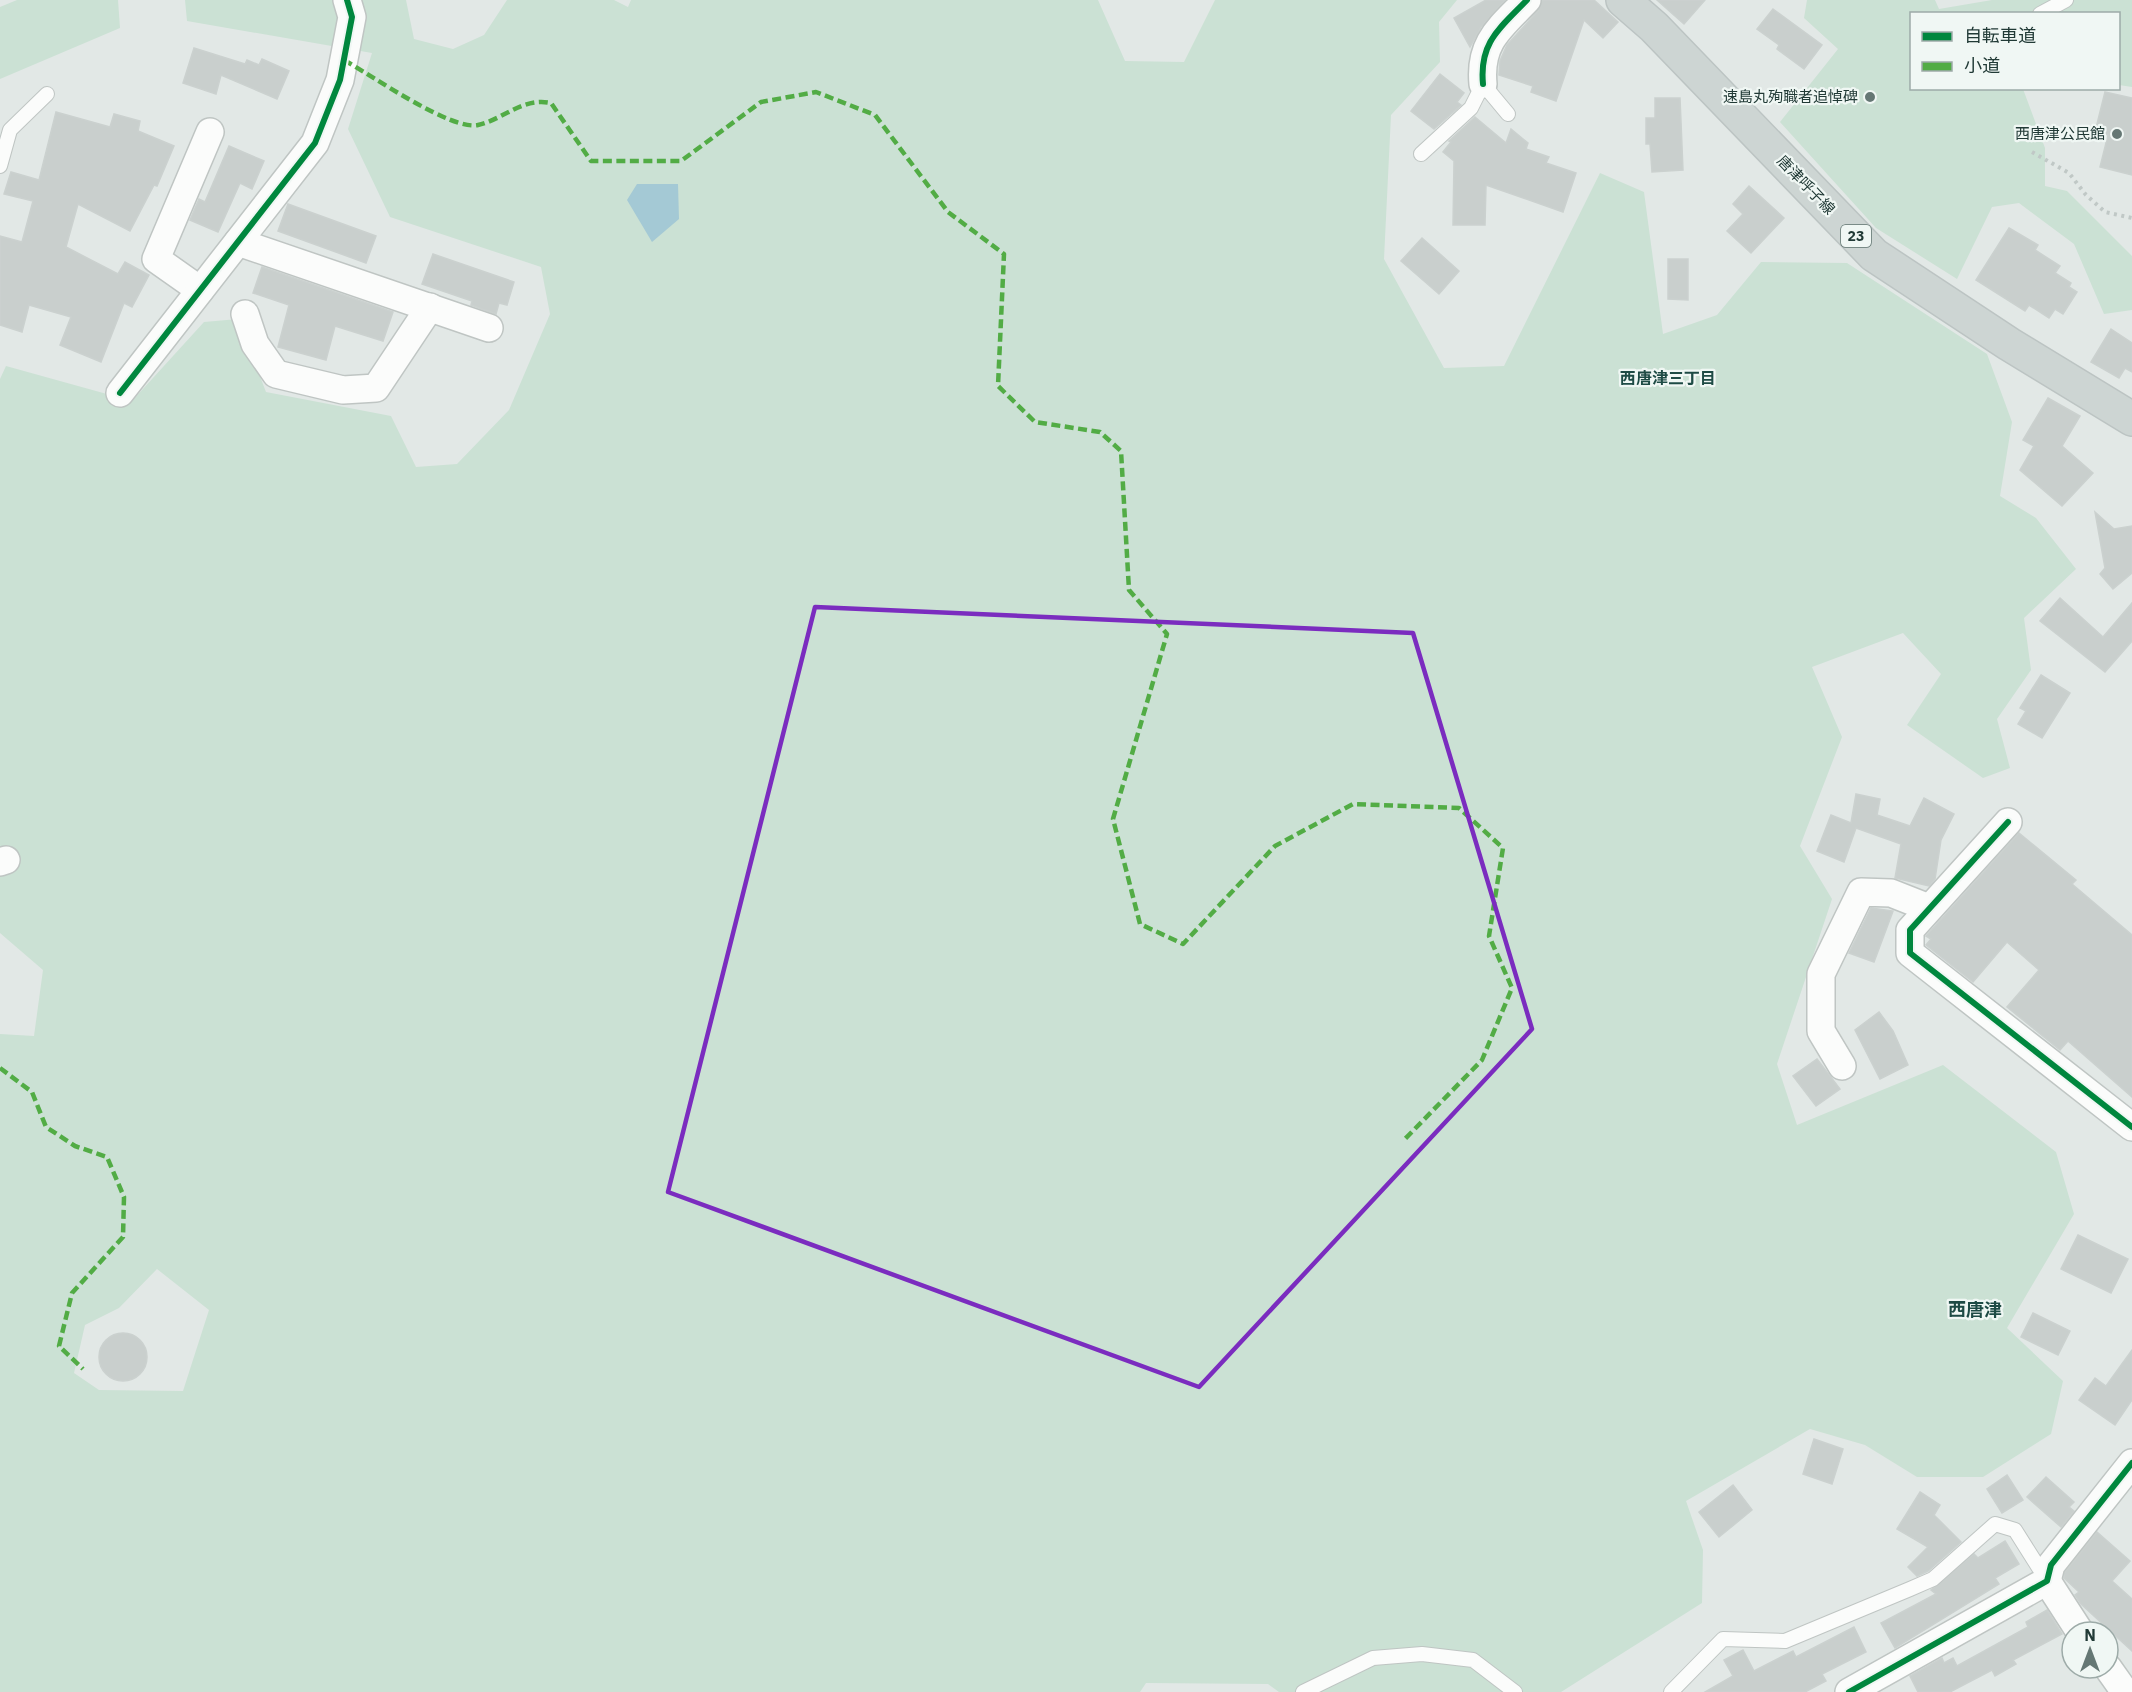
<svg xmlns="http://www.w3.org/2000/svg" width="2132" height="1692" font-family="'IBM Plex Sans','Noto Sans JP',sans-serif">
	<rect width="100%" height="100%" fill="#e2e8e6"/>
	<g fill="#cbe1d4" fill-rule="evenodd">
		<path d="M17,0H118L120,28L0,79V7Z"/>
		<path d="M185,0H406L414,39L453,49L484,35L507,0H614L628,7L631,0H1098L1125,61L1184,62L1215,0H1457L1439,22L1440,62L1391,115L1384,259L1444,368L1504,366L1600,173L1644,192L1663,334L1717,315L1761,262L1847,263L1987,354L2012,422L2000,496L2036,518L2076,569L2024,618L2031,670L1997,719L2010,768L1983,778L1907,725L1941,674L1903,633L1812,667L1842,737L1800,846L1832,899L1777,1064L1797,1125L1943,1065L2056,1152L2074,1214L2007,1328L2063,1381L2051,1434L1983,1477H1917L1865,1445L1810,1429L1686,1501L1703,1550L1702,1603L1561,1692H1279L1268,1684L1146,1683L1140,1692H0V1034L34,1036L43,970L0,933V379L6,366L132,401L204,322L238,319L266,392L391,416L416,467L457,464L509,410L550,314L541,267L390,217L348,129L372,53L187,21ZM157,1269L209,1310L183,1391L99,1390L74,1373L85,1325L119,1308Z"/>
		<path d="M1807,0H1935L1939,9L1992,0H2132V87L2119,85L2118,14H1912V88L2023,89L2045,148V186L2067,191L2132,256V310L2104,314L2074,244L2019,203L1992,207L1957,279L1876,228L1780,122L1838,49L1804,18Z"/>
	</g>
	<path fill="#a4c9d5" d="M637,184H678L679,219L652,242L627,200Z"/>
	<g fill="#c9cfcd" stroke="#cbd1cf" stroke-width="1.5">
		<path d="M1486,0H1505L1481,27L1470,47L1454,18Z"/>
		<path d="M1542,0H1594L1618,22L1603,38L1584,20L1556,101L1531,92L1533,86L1499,75L1500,61L1507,45L1538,11Z"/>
		<path d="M1657,0H1705L1684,24Z"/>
		<path d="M1773,9L1822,45L1804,69L1777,49L1779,45L1757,29Z"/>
		<path d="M194,48L245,64L247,60L259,65L262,59L289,71L277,99L221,75L216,94L183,83Z"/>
		<path d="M1440,74L1464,93L1457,102L1461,105L1434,129L1411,111Z"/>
		<path d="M2105,92L2132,98V175L2100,167L2108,135L2095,132Z"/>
		<path d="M1655,98H1680L1683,170L1652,172L1650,144H1646V118H1655Z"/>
		<path d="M56,112L110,127L114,114L140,121L138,131L174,146L157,186L154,185L130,231L78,204L66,247L118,274L125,262L149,275L132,307L124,303L101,362L60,345L71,317L29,305L22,332L0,325V236L22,242L33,201L4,194L11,172L39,180Z"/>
		<path d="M1475,117L1506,143L1511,129L1528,143L1526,149L1549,157L1546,163L1576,173L1563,212L1486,185L1485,225H1453L1454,161L1443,152L1451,142L1449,141Z"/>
		<path d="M229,146L264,161L252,189L240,183L218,232L190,220L199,199L205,202Z"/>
		<path d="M1749,186L1784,218L1751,253L1727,231L1743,214L1733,204Z"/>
		<path d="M288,204L376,236L366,263L278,231Z"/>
		<path d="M2009,228L2038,245L2035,250L2060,266L2055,273L2071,283L2069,287L2077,292L2063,314L2055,309L2049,318L2029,305L2025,311L1976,280Z"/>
		<path d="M1422,238L1459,271L1439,294L1401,261Z"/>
		<path d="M433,254L514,282L507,305L499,303L496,314L471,305L472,301L422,284Z"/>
		<path d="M1668,259H1688V300L1668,299Z"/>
		<path d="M262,267L393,312L383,341L335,326L326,360L278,347L289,305L253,293Z"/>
		<path d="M2111,329L2132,343V372L2125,368L2119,378L2091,362Z"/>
		<path d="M2048,398L2080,416L2062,446L2093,473L2062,506L2020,470L2034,446L2023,440Z"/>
		<path d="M2095,512L2114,529L2132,526V573L2113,589L2100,574L2105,568Z"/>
		<path d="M2060,598L2103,637L2132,603V641L2105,672L2040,621Z"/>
		<path d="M2041,675L2070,693L2042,738L2018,724L2026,711L2020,708Z"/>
		<path d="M1856,794L1880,799L1877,815L1910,826L1924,798L1954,814L1941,840L1935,879L1929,886L1895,878L1901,844L1856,828L1844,862L1817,851L1831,815L1851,823Z"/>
		<path d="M2019,833L2076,880L2072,884L2132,935V1097L2068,1041L2060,1050L2007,1007L2039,970L2007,942L1973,982L1926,945L1931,939L1926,936Z"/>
		<path d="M1871,908L1893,911L1874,962L1849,953Z"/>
		<path d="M1879,1012L1893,1031L1908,1065L1880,1079L1855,1030Z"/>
		<path d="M1817,1059L1840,1089L1816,1106L1793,1076Z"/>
		<path d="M2078,1235L2128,1259L2111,1293L2061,1269Z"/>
		<path d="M2033,1313L2070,1331L2058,1355L2021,1337Z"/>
		<circle cx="123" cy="1357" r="24"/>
		<path d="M2132,1350V1400L2115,1425L2079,1400L2095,1378L2106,1386Z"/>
		<path d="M1814,1439L1843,1449L1832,1484L1803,1474Z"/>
		<path d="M2007,1475L2023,1500L2002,1513L1987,1489Z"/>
		<path d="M2046,1477L2074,1502L2069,1507L2074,1511L2061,1527L2027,1497Z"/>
		<path d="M1733,1485L1752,1510L1719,1537L1699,1512Z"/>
		<path d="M1920,1492L1940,1505L1934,1515L1961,1542L1928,1571L1917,1576L1908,1567L1928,1547L1897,1529Z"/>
		<path d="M2097,1532L2130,1561L2112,1581L2132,1599V1651L2081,1604L2075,1595L2079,1592L2064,1578L2065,1572Z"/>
		<path d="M2005,1541L2019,1564L1995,1578L1999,1584L1895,1648L1881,1623L1936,1594L1931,1590L1974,1554L1978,1558Z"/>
		<path d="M2047,1610L2062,1634L2013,1660L2016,1664L1995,1676L1992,1670L1950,1692H1918L1910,1676L1942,1658L1944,1663L1953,1658L1957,1666L2028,1627L2026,1622Z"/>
		<path d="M1854,1627L1866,1652L1822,1674L1826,1681L1805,1692H1705L1733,1676L1724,1660L1743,1650L1754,1671L1793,1651L1796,1657Z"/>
	</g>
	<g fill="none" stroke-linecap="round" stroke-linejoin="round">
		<defs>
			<g id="lane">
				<path d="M2040,14L2066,0"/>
				<path d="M1421,154L1471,108L1483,84L1508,114"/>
				<path d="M0,166L10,130L47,94"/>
				<path d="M1303,1692L1373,1658L1422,1654L1473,1660L1515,1692"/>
				<path d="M1671,1692L1723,1639L1785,1641L1910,1589L1933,1579L1995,1524L2015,1530L2046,1579"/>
			</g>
			<g id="street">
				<path d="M1483,84C1479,42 1500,28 1527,0"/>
				<path d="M238,242L489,328"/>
				<path d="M200,290L156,259L210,132"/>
				<path d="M245,314L255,344L276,374L343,390L376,388L430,307"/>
				<path d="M120,393L315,143L340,80L352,17L347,0"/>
				<path d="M2008,822L1910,930V953L2132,1127"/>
				<path d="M0,862L6,860"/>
				<path d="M1842,1066L1821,1031V974L1861,892L1891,893L1929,908"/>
				<path d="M2047,1581L2080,1632"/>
				<path d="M2108,1668L2125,1692"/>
				<path d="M1849,1692L2047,1581L2051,1565L2132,1463"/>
			</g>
			<path id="primary" d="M1623,0L1654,27L1874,255L2009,344L2132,419"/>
		</defs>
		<use href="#lane" stroke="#bfc5c3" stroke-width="16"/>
		<use href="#street" stroke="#bfc5c3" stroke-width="30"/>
		<use href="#primary" stroke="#bcc4c3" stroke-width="36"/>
		<path stroke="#c0c8c6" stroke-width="4" stroke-dasharray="3 4.5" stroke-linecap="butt" d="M2032,152L2069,173L2086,195L2105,212L2132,218"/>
		<use href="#lane" stroke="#fbfcfb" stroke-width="14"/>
		<use href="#street" stroke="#fbfcfb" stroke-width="27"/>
		<use href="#primary" stroke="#cdd5d3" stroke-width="33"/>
		<g stroke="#52ac45" stroke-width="4.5" stroke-dasharray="9 4.5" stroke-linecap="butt">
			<path d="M344,60C371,75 451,131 478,125C504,119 523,97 551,103L591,161H681L761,102L816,92L875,115L948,212L1004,254L998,386L1035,422L1100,432L1121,451L1129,590L1167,634L1113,819L1140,924L1183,944L1275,846L1353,804L1459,808L1503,848L1489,936L1512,988L1482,1060L1405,1139"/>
			<path d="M0,1068L32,1092L46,1127L75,1146L107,1157L124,1197L123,1237L72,1293L59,1346L83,1369"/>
		</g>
		<defs>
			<g id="cycleway">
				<path d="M1483,84C1479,42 1500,28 1527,0"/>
				<path d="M120,393L315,143L340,80L352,17L347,0"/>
				<path d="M2008,822L1910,930V953L2132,1127"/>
				<path d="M1849,1692L2047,1581L2051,1565L2132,1463"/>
			</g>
		</defs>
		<use href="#cycleway" stroke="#f0f7f4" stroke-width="10"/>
		<use href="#cycleway" stroke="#00873e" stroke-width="6"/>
	</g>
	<path fill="none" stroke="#7b2cbf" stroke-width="4.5" stroke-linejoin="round" d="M815,607L1413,633L1532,1029L1199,1387L668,1192Z"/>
	<g fill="#657774" stroke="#f0f7f4" stroke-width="2">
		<circle cx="1870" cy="97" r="6"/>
		<circle cx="2117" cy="134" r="6"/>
	</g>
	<g text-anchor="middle" stroke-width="4.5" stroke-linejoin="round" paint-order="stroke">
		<rect fill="#f0f7f4" stroke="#5f736f" stroke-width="1.5" x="1841" y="225" width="30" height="22" rx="4.5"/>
		<g font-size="14" font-weight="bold" fill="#213a36">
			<text x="1856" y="241">23</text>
		</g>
		<g font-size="15" fill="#213a36" stroke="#f0f7f4" text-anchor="end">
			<text x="1858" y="102">速島丸殉職者追悼碑</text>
			<text x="2105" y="139">西唐津公民館</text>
		</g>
		<g font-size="15" fill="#213a36" stroke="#f0f7f4">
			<text transform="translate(1806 185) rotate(46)" y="5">唐津呼子線</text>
		</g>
		<g font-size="16" font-weight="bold" fill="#1e4b45" stroke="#f0f7f4">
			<text x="1668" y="384">西唐津三丁目</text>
		</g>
		<g font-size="18" font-weight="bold" fill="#1e4b45" stroke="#f0f7f4">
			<text x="1975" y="1316">西唐津</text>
		</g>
	</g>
	<rect x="1910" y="12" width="210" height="78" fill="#f0f7f4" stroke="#9daba8" stroke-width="1.5"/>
	<rect x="1922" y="32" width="30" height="9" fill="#00873e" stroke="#9daba8" stroke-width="1.5"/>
	<text x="1964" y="42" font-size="18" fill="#213a36">自転車道</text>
	<rect x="1922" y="62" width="30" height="9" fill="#52ac45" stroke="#9daba8" stroke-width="1.5"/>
	<text x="1964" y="72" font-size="18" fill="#213a36">小道</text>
	<g transform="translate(2090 1650)"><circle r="28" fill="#f0f7f4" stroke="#9daba8" stroke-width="1.5"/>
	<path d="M0-4.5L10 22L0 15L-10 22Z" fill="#657774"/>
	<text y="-9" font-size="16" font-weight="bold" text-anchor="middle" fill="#213a36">N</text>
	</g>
</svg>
